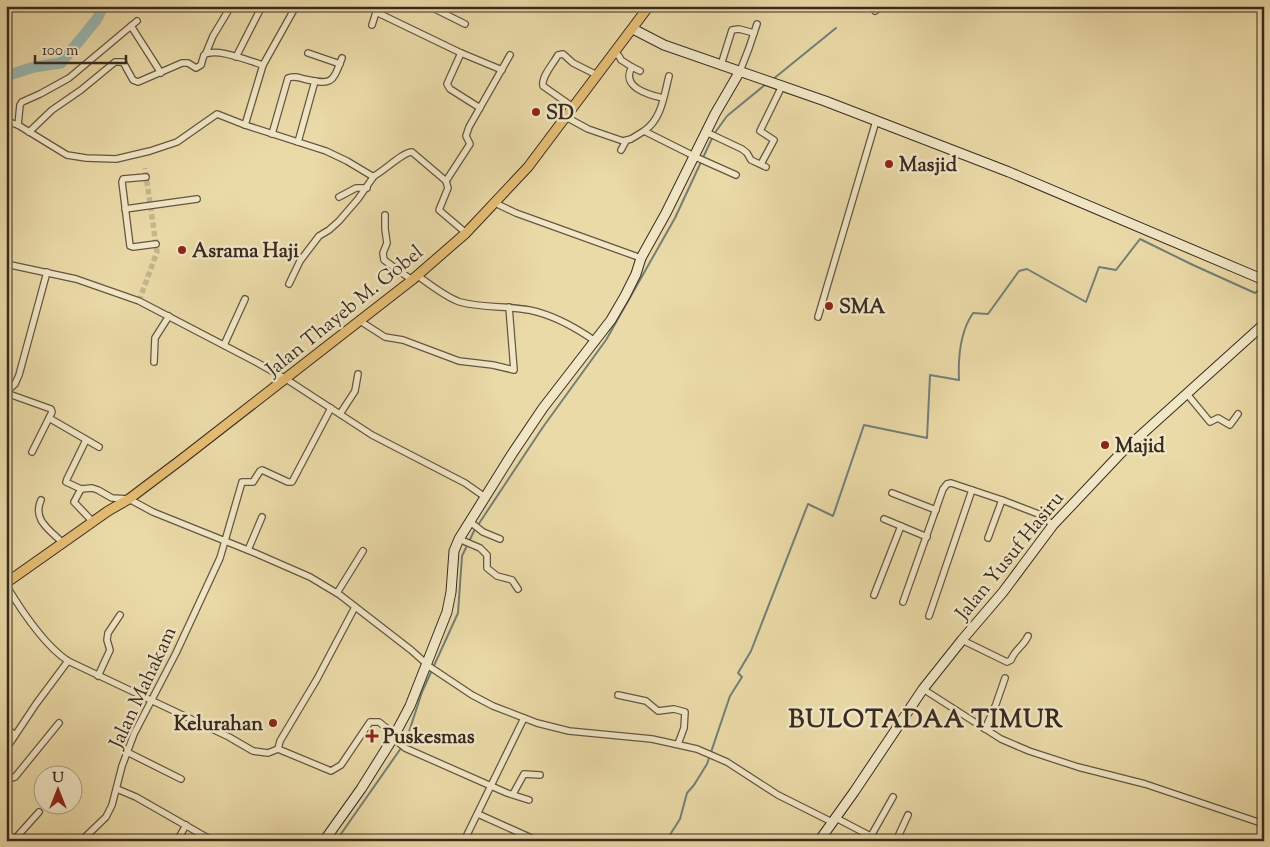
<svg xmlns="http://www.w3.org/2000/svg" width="1270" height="847" font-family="'Sorts Mill Goudy',serif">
	<rect width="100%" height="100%" fill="#eadaa7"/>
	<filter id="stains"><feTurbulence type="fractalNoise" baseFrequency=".004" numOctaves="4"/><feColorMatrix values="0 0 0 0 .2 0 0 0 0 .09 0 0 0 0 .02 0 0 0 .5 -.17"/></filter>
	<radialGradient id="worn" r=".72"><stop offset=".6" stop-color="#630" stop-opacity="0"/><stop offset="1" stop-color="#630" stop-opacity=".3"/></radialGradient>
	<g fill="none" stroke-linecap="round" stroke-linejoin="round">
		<g stroke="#737f78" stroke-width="2">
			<path d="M871,9L874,6"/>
			<path d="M772,80L836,28"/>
			<path d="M478,525L543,427L606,340L675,218L714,134L727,116L766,84"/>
			<path d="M336,841L406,741L422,692L458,613L462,556L475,529"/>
			<path d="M666,841L680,819L687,793L694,785L707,764L730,696L742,677L738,673L751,651L808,504L833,516L864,425L927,438L930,375L959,380C958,358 960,332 973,313L988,314L1019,271L1027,269L1086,302L1099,267L1116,270L1140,239L1193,265L1255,293L1264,286"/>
		</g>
		<path stroke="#9bb8b2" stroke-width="11" d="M6,76L34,67L61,63L97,19L103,6"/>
		<path stroke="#c6b78c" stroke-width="5.5" stroke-dasharray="5.5 3" stroke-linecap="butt" d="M139,301L157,252L145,168"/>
		<defs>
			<g id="street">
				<path d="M429,6L465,24"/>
				<path d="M875,11L882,6"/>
				<path d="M376,12L461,53L502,70"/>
				<path d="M372,25L378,6"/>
				<path d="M131,26L137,21"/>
				<path d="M206,53L213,36L231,6"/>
				<path d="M308,53L340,64"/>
				<path d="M461,53L447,84L450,89L480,108"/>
				<path d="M615,53L619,56L621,60L632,67C620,87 649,95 663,98"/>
				<path d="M236,57L262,6"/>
				<path d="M721,65L732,30L739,29L754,33"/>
				<path d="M632,67L640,71"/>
				<path d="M740,71L749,48L757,24"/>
				<path d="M573,107L543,86C541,77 553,64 558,55L563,54L573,63L597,75"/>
				<path d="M566,117L588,129L623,141L631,139L644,131L700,159L736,175"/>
				<path d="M6,121L18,125L67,155L86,158L116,159L150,151L177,142L217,114L245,125L326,151L347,161L372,176H374C384,171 403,152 412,152L446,181L470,144L466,136L469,127L510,55"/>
				<path d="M18,125L20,105L22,102L40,94L69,78L131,26L161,73"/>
				<path d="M245,125L263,65"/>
				<path d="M644,131C662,119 664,95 669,76"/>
				<path d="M29,132L52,110L81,90L115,62H123L133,80L138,82L182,63H188L196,68L201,65L204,55C216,47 249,61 263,65L296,6"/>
				<path d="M706,132L742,149L747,153L751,160L766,167"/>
				<path d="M272,134L288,78C294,76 298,77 304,79C332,85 332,84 342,58"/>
				<path d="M298,142L315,81"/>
				<path d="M621,150L626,141"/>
				<path d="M761,164L774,140L760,131L782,86"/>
				<path d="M146,177L123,179L122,182L130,246L133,247L156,244"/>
				<path d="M446,181L448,188L439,210L466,233"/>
				<path d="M339,197L356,188H367"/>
				<path d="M495,203L516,213L641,258"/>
				<path d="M125,209L197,199"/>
				<path d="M385,215V229L387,243L383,253L384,260L412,280"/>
				<path d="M6,264L76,279L139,301L256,362L286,379L372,435L465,483L485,497"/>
				<path d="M418,276C429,284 447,298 460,302C482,308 507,306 529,310C554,315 575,327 595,341"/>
				<path d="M289,284L300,261L319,236L329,230L339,221L358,199L374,176"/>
				<path d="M818,317L876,121"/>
				<path d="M360,321L385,337L403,340L459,361L493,365L514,370L509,307"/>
				<path d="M224,345L245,299"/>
				<path d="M154,362L155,338L169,316"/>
				<path d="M6,392L15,384L19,375L47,272"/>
				<path d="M6,393L51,409L52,412L49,418L99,447"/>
				<path d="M1187,394L1210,422L1218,418L1230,425L1238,414"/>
				<path d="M340,414L355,391L358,374"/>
				<path d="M86,440L67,479L66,482L81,489L92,488L98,490L112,498L129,499L153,512L255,553L310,577L340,595L411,650L430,667L472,695L493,706L537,723L569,731L652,739L697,749L727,762L778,795L832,822"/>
				<path d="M32,452L49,418"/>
				<path d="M81,489L74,502L93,522"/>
				<path d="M892,493L936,510"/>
				<path d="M41,500C32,520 50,530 63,543"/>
				<path d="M1002,500L1041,515L1053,525"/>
				<path d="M884,519L927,537"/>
				<path d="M469,521L483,532L500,539"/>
				<path d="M459,539L480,548L487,555V568L497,576L512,580L518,589"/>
				<path d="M248,550L262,517"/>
				<path d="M6,585C21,610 44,645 68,661L229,737L253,751L268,753L278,749L331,771L341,765L370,722H379L395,735"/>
				<path d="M337,593L363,551"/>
				<path d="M874,595L901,526"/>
				<path d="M903,602L943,489L947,484L951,483L1002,500L988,538"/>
				<path d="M929,616L972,490"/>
				<path d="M962,640L1007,662L1011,660C1015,649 1023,647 1028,636"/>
				<path d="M98,676L110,650L107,640L108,633L120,615"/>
				<path d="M923,689L1001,739L1029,751L1078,767L1145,784L1264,824"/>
				<path d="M618,695L646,701L658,711L674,709L685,712L684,728L678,744"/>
				<path d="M6,728L15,735"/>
				<path d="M985,729L996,704L1005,678"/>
				<path d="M393,738L405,748L507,793L529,800"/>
				<path d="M6,749L36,704L68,661"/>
				<path d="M278,749L280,741L317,679L355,607"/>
				<path d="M127,752L181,779"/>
				<path d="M6,775L11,778L15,777L59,723"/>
				<path d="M117,789L136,797L213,841"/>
				<path d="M513,794L524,774L540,775"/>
				<path d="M478,814L538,841"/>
				<path d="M836,818L880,841"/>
				<path d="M871,836L893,797"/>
				<path d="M13,841L39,812"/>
				<path d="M81,841L106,817L112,805L122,766L134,734L176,653L220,558L242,482H253L260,471L262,470L288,482H292L331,408"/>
				<path d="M177,841L186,825"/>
				<path d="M260,841H263"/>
				<path d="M464,841L524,718"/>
				<path d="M896,841L908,815"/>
			</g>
			<g id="secondary">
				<path d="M633,29L664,45L825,101L1009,172L1264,280"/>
				<path d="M324,841L361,789L393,738L410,706L447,612L451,592L454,551L459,539L512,454L543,408L611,320L625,296L636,274L641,258L666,213L715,114L740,71"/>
				<path d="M819,841L854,792L923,689L962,640L1003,592L1053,525L1121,453L1264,324"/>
			</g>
			<path id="primary" d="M6,583L108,511L129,499L182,459L412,280L466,233L528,167L649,6"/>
		</defs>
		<use href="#street" stroke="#645642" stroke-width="8"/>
		<use href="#secondary" stroke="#382a21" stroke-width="11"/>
		<use href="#primary" stroke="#382a21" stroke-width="11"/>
		<use href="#street" stroke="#f1e7c6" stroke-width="5.5"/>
		<use href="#secondary" stroke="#f1e7c6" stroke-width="9"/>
		<use href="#primary" stroke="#e5bd74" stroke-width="9"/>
	</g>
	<g fill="#8f2418" stroke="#f1e7c6" stroke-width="2">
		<circle cx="536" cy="112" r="5"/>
		<circle cx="889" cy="164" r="5"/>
		<circle cx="182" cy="250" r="5"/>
		<circle cx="829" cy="306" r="5"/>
		<circle cx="1105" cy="445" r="5"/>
		<circle cx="273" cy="723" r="5"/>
		<path d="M369.5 728.5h5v5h5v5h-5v5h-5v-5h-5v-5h5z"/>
	</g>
	<g text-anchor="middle" stroke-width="5" stroke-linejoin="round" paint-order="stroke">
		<g font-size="20" font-weight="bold" fill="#382a21" stroke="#f1e7c6" text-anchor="start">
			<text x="546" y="119">SD</text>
			<text x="899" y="171">Masjid</text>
			<text x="192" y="257">Asrama Haji</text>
			<text x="839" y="313">SMA</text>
			<text x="1115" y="452">Majid</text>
			<text x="263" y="730" text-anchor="end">Kelurahan</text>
			<text x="383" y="743">Puskesmas</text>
		</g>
		<g font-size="20" fill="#382a21" stroke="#f1e7c6">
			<text transform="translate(344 310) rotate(-39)" y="7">Jalan Thayeb M. Gobel</text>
			<text transform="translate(1009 555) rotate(-51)" y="7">Jalan Yusuf Hasiru</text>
			<text transform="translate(142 687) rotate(-65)" y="7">Jalan Mahakam</text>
		</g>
		<g font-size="25" font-weight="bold" letter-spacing="1" fill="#382a21" stroke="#f1e7c6">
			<text x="926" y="727">BULOTADAA TIMUR</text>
		</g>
	</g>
	<rect width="1270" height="847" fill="none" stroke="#eadaa7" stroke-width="25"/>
	<rect x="8" y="8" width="1255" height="832" fill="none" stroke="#382a21" stroke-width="2.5"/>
	<rect x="12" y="12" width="1245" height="822" fill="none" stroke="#382a21"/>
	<g transform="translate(58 790)"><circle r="24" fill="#f1e7c6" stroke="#a79b84"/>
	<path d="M0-4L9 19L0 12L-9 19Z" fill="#8f2418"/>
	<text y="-8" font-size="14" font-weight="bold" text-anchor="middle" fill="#382a21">U</text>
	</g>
	<path d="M35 55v8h91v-8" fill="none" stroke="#382a21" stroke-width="2.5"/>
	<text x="42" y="55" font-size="15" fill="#382a21" stroke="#f1e7c6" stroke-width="4" paint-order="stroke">100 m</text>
	<rect width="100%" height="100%" filter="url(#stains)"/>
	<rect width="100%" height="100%" fill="url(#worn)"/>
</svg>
